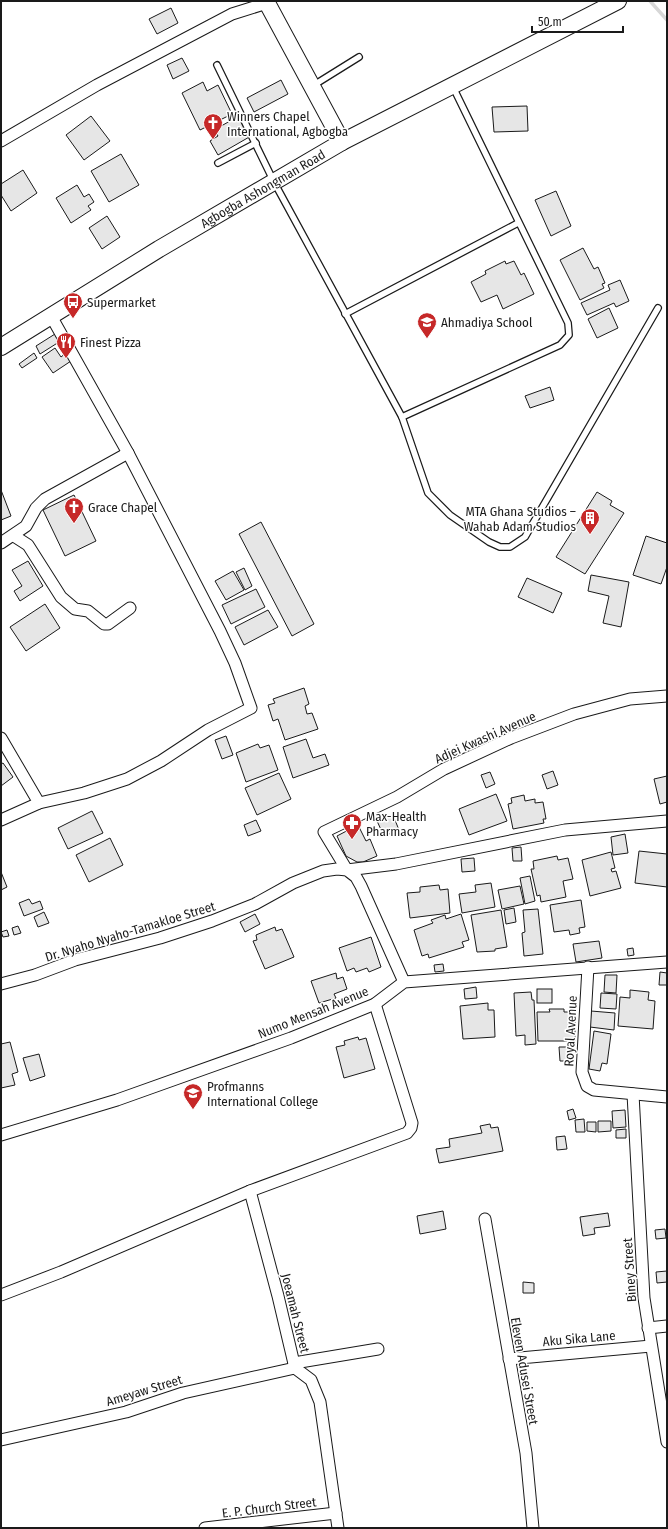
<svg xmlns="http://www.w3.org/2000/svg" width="668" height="1529" font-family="'Fira Sans Condensed',sans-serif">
	<rect width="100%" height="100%" fill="#fff"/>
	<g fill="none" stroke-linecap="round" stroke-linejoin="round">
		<path stroke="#d7d7d7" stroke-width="3.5" d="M650,1L667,20"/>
	</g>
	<g fill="#e6e6e6" stroke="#1a1a1a">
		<path d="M171,8L178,23L157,34L149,19Z"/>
		<path d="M182,58L189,71L173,79L167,65Z"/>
		<path d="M281,80L288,94L254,112L247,98Z"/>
		<path d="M203,82L207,91L218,85L232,114L200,130L182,93Z"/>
		<path d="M527,106L528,131L494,132L492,107Z"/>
		<path d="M91,116L110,141L84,160L66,135Z"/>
		<path d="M239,116L251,136L218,155L210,141L218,136L214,130Z"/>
		<path d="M121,154L139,185L109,202L91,171Z"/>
		<path d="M23,170L37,193L11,211L1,195V184Z"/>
		<path d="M77,185L84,197L89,194L94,202L88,206L91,210L71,223L56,198Z"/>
		<path d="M556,191L571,226L551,236L535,200Z"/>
		<path d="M107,216L120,237L102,249L89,228Z"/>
		<path d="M583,248L594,269L598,267L605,283L602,284L604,288L580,300L560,260Z"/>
		<path d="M505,261L506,264L514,261L521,275L524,273L534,294L503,309L497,295L481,302L471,282L486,274L485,271Z"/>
		<path d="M620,280L629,301L616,307L614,303L587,315L581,303L610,290L608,285Z"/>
		<path d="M609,308L618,328L597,338L588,319Z"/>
		<path d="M55,334L59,342L40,354L36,346Z"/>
		<path d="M55,348L61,357L66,353L71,361L53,373L42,357Z"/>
		<path d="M34,353L37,358L22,368L19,364Z"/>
		<path d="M550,387L554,400L530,408L525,396Z"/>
		<path d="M1,490L11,516L1,520Z"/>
		<path d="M597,492L612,501L610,505L624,513L585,574L556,557Z"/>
		<path d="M74,495L96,541L65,556L43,510Z"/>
		<path d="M261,522L314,624L292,636L239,534Z"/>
		<path d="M646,536L667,543V567L661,584L633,575Z"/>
		<path d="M28,561L43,586L20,601L14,591L22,586L12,570Z"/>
		<path d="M244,568L252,586L245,590L236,572Z"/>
		<path d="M233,571L244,590L226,600L215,581Z"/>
		<path d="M591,575L629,582L621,627L603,623L609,596L588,591Z"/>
		<path d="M527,578L562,593L553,613L518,597Z"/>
		<path d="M256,589L265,607L231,624L222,605Z"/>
		<path d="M45,604L60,628L26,651L10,627Z"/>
		<path d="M268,610L278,627L244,645L235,627Z"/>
		<path d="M304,688L309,704L305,706L307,714L312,713L318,729L285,740L278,719L273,721L268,705L275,703L273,699Z"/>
		<path d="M226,736L233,755L222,759L215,740Z"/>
		<path d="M306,739L313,758L325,754L329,765L293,778L283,747Z"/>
		<path d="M258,744L260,748L269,745L278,770L246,782L236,753Z"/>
		<path d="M3,763L13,777L1,786V764Z"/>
		<path d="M553,771L558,785L547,789L542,775Z"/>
		<path d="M490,772L495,784L486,788L481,775Z"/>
		<path d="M279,773L291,799L257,815L245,788Z"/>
		<path d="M667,776V802L660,804L654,779Z"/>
		<path d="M496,794L507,821L469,835L459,809Z"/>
		<path d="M524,795L525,801L535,799V803L543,802L546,819H543L544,823L513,829L508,804L512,803L511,798Z"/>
		<path d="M92,811L103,833L68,849L58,828Z"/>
		<path d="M393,815L399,830L384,836L377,821Z"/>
		<path d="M256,820L261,831L248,836L244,825Z"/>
		<path d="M358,825L366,841L370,839L377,856L363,862H357L346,856L337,836Z"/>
		<path d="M625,834L628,853L613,855L611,837Z"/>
		<path d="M110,838L123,865L89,882L76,855Z"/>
		<path d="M521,847L522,861H513L512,848Z"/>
		<path d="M639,851L667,854V887L635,883Z"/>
		<path d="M611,852L615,868L611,869L612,872L616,871L621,888L590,896L582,860Z"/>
		<path d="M557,856L558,860L568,858L573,879L563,881L566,897L541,902L540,895L537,896L531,869H534L533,861Z"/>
		<path d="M474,858L475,871L462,872L461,859Z"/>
		<path d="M1,872L7,887L1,890Z"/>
		<path d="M530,876L535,901L525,904L520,878Z"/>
		<path d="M491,883L495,907L462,913L459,894L476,892L475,885Z"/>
		<path d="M439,885L440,890L448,889L450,913L410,918L407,893L420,892V887Z"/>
		<path d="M520,886L524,904L502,909L498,890Z"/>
		<path d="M29,899L32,904L40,901L43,909L24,916L19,903Z"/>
		<path d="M581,900L585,927L579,928L580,933L570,935L569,930L554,932L550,905Z"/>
		<path d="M514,908L516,922L506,924L504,910Z"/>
		<path d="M538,909L543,954L524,956L522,933L525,932L523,910Z"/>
		<path d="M501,910L507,947L495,949V951L477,952L471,915Z"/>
		<path d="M44,912L49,923L38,927L34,917Z"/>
		<path d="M255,914L260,924L245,932L240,922Z"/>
		<path d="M461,914L469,940L462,942L464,947L429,958L428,954L422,956L414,930L433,923L431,920L445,915L446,919Z"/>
		<path d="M18,926L21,933L14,935L12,928Z"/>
		<path d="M275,927L276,931L282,929L294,957L265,969L253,941L257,940L256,935Z"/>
		<path d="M7,930L9,936L3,937L1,932Z"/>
		<path d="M371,937L381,967L369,972L367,968L356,972L354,968L347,971L339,948Z"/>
		<path d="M599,941L602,958L576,962L573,944Z"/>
		<path d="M633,948L634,955L628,956L627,949Z"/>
		<path d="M443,964L444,971L435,972L434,965Z"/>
		<path d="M660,972L667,973V985H659Z"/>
		<path d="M336,973L337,979L343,977L347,989L334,994L336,998L319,1003L311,981Z"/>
		<path d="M605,975H617L616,993L604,992Z"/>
		<path d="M476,987L477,998L465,999L464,989Z"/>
		<rect x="537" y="989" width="15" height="14"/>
		<path d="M630,990L649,992L648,1000L655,1001L653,1029L618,1026L620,997L630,998Z"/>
		<path d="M531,992L532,1000H534L536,1044L525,1045V1035L516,1036L514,993Z"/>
		<path d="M601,993L617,994L616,1009L600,1008Z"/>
		<path d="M488,1003V1010H494L495,1037L463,1039L460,1006Z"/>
		<path d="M549,1009H564V1012H575V1041H538L537,1012H550Z"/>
		<path d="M591,1011L615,1013L614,1030L590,1027Z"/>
		<path d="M594,1031L611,1034L607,1064L602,1063L600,1071L589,1069Z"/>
		<path d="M358,1037L359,1040L366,1038L375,1069L344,1078L336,1047L345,1045L344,1041Z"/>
		<path d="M10,1042L18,1072L12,1074L15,1085L1,1088V1044Z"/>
		<path d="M559,1047H571V1061H560Z"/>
		<path d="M39,1054L45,1076L30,1081L23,1058Z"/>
		<path d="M573,1109L576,1118L569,1120L567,1111Z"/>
		<path d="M625,1110L626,1127L613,1128L612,1111Z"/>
		<path d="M584,1119L585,1132H576L575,1120Z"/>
		<path d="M598,1121H611V1131L598,1132Z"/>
		<path d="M587,1122H596V1132L587,1131Z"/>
		<path d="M490,1124L491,1128L498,1127L503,1151L439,1163L436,1149L450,1147L449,1139L482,1133L480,1126Z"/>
		<path d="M626,1129V1138H616V1130Z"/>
		<path d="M565,1136L567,1149L557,1150L556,1137Z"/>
		<path d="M443,1211L446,1229L420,1234L417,1216Z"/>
		<path d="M608,1213L610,1226L594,1228L595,1234L583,1236L580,1217Z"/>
		<path d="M665,1229L666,1238L656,1239L655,1230Z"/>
		<path d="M667,1271V1282L657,1283L656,1272Z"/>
		<path d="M523,1282L534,1283V1293H523Z"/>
	</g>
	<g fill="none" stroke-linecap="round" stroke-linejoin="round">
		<defs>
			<g id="lane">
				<path d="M217,65L274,182L402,417L428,493L450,515L489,542L500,547H510L525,537L658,308"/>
				<path d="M314,85L359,57"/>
				<path d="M218,163L256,143"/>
				<path d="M345,314L518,223"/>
				<path d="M402,417L560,345L569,335L568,323L453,87"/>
			</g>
			<g id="street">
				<path d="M1,141L97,85L232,14L267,3"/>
				<path d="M14,536L28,545L61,597L75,609L88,611L104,624H108L130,608"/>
				<path d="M1,543L26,526L36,508L45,499L128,453"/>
				<path d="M1,738L39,803"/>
				<path d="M1,820L39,803L84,793L127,779L161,761L208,730L251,708L235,663L220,631L128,453L51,316"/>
				<path d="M347,870L324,832L397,797L444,769L511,738L574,714L630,699L667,696"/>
				<path d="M347,870L396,864L565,830L667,821"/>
				<path d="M588,967L582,1072L587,1086L594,1090L667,1097"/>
				<path d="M1,984L35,975L75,960L160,938L212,921L255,904L293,883L323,871L337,869L347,870L356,877L361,886L404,982"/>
				<path d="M633,1094L644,1298L667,1442"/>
				<path d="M1,1135L117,1100L291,1038L375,1004L404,982L667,962"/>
				<path d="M250,1191L278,1296L295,1368L311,1380L320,1402L338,1528"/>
				<path d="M485,1219L526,1453L533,1528"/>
				<path d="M1,1295L61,1272L250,1191L407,1133L411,1128L412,1123L375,1004"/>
				<path d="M648,1328L667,1326"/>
				<path d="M509,1359L651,1346"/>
				<path d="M294,1363L378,1349"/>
				<path d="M1,1440L126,1412L183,1393L295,1368"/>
				<path d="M205,1528L336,1513"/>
			</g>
			<g id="secondary">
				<path d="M266,1L342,142"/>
				<path id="s1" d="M1,347L159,249L342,142L618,1"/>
			</g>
		</defs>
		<use href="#lane" stroke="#1a1a1a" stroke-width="8"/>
		<use href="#street" stroke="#1a1a1a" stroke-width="13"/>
		<use href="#secondary" stroke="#1a1a1a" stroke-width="18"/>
		<use href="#lane" stroke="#fff" stroke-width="5.5"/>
		<use href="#street" stroke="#fff" stroke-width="11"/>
		<use href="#secondary" stroke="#fff" stroke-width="16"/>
	</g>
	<defs>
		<symbol id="church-pin" viewBox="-11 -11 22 30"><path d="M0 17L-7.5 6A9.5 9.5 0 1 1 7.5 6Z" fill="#c62828" stroke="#fff"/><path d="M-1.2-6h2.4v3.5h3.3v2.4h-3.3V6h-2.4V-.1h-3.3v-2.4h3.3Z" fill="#fff"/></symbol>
		<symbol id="bus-pin" viewBox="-11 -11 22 30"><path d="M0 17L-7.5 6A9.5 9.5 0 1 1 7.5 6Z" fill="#c62828" stroke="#fff"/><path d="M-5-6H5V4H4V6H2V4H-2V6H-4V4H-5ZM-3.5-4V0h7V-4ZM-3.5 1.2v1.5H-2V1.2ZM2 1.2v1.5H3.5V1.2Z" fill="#fff"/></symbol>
		<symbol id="school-pin" viewBox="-11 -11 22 30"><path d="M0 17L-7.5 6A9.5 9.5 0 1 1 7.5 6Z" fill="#c62828" stroke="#fff"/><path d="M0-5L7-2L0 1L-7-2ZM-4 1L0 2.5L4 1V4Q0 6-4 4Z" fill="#fff"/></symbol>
		<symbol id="restaurant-pin" viewBox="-11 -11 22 30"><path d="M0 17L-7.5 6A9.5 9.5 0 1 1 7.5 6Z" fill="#c62828" stroke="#fff"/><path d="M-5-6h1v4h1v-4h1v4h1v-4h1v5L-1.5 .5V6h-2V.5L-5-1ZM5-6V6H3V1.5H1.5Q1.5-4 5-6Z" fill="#fff"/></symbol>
		<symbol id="building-pin" viewBox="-11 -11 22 30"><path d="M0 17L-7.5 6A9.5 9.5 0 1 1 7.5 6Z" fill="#c62828" stroke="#fff"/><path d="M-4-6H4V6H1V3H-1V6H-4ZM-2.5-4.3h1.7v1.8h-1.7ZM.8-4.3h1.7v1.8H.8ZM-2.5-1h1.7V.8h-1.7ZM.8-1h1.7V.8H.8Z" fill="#fff"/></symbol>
		<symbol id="pharmacy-pin" viewBox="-11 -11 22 30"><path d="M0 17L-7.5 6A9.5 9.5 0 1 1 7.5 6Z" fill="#c62828" stroke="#fff"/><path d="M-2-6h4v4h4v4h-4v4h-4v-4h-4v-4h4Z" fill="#fff"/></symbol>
	</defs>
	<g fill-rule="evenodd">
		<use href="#church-pin" x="202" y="112" width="22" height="30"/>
		<use href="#bus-pin" x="62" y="291" width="22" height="30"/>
		<use href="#school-pin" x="416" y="311" width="22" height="30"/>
		<use href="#restaurant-pin" x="55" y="331" width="22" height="30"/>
		<use href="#church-pin" x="63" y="496" width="22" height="30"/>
		<use href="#building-pin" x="579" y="507" width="22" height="30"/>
		<use href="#pharmacy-pin" x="341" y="812" width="22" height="30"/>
		<use href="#school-pin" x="182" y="1082" width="22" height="30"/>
	</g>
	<g text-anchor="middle" stroke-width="3" stroke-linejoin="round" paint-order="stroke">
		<g font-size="13" fill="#1a1a1a" stroke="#fff" text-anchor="start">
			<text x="227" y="121">Winners Chapel<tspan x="227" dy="15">International, Agbogba</tspan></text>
			<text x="87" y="307">Supermarket</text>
			<text x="441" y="327">Ahmadiya School</text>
			<text x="80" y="347">Finest Pizza</text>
			<text x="88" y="512">Grace Chapel</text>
			<text x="576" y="516" text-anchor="end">MTA Ghana Studios –<tspan x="576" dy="15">Wahab Adam Studios</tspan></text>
			<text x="366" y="821">Max-Health<tspan x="366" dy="15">Pharmacy</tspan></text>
			<text x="207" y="1091">Profmanns<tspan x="207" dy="15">International College</tspan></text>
		</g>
		<g font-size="13" fill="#1a1a1a" stroke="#fff">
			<text dy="5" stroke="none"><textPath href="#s1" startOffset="306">Agbogba Ashongman Road</textPath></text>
			<text transform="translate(485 737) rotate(-24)" y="5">Adjei Kwashi Avenue</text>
			<text transform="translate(130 931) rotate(-17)" y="5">Dr. Nyaho Nyaho-Tamakloe Street</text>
			<text transform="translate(313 1012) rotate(-22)" y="5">Numo Mensah Avenue</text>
			<text transform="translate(570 1031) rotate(-87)" y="5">Royal Avenue</text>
			<text transform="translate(629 1270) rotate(-94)" y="5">Biney Street</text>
			<text transform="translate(296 1313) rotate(76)" y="5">Joeamah Street</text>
			<text transform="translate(579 1338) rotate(-5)" y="5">Aku Sika Lane</text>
			<text transform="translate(525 1371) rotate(80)" y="5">Eleven Adusei Street</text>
			<text transform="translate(144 1390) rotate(-17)" y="5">Ameyaw Street</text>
			<text transform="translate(269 1507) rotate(-7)" y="5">E. P. Church Street</text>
		</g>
	</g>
	<rect width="668" height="1529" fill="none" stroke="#1a1a1a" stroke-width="4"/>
	<path d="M532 26v6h91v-6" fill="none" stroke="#1a1a1a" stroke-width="2"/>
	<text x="538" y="26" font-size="12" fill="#1a1a1a" stroke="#ffffff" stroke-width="3" paint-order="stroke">50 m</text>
</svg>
